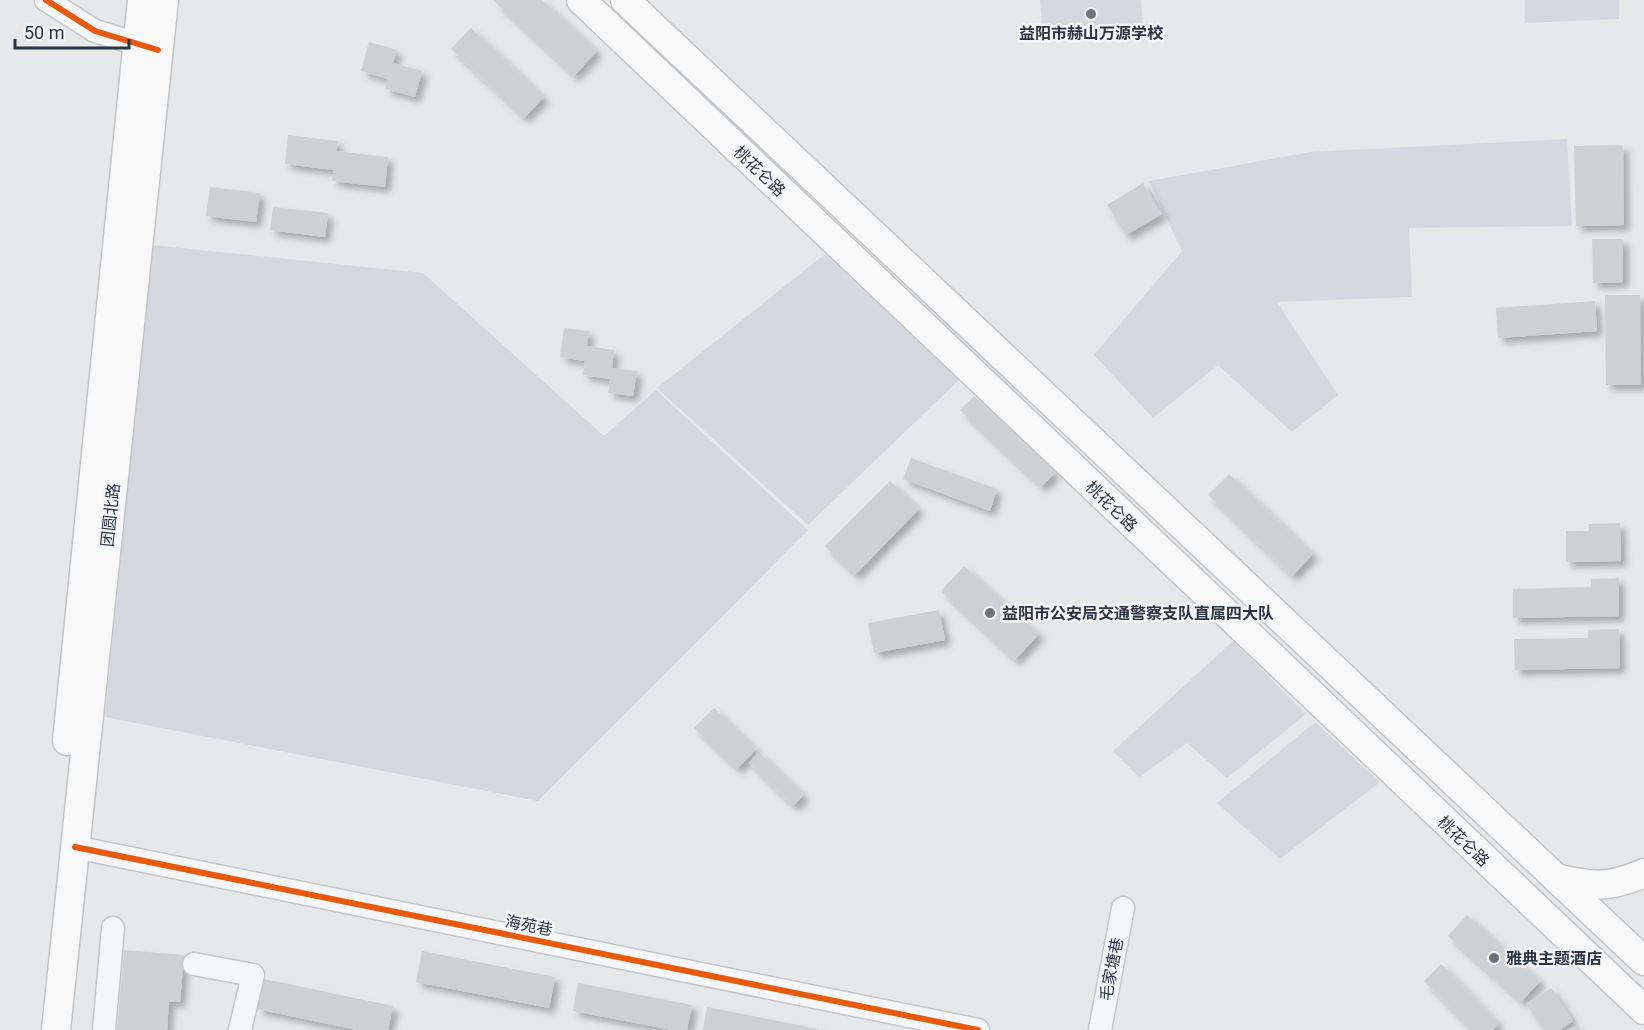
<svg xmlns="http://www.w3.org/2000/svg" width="1644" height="1030" font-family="Roboto,'Noto Sans SC',sans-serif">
	<defs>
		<filter id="shadow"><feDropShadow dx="5.5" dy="5.5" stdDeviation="3" flood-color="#0004"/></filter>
	</defs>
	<rect width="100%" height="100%" fill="#e6e8ea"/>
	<g fill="#d4d7dd">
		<path d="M1040,0H1141L1143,28L1043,39Z"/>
		<path d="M1525,0H1619V19L1525,23Z"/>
		<path d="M1567,139L1572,226L1409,228L1412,297L1277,302L1338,395L1292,432L1218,365L1153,418L1094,355L1182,251L1149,181L1311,152Z"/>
		<path d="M152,245L423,273L604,436L656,390L808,530L538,801L105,717Z"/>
		<path d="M825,254L959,380L808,525L657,388Z"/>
		<path d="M1233,641L1306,714L1227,778L1187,743L1139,777L1113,751Z"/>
		<path d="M1315,722L1380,782L1280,859L1217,803Z"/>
	</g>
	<g fill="#ced0d3" filter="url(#shadow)">
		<path d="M493,0H542L597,51L574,76Z"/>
		<path d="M471,28L544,97L524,118L451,49Z"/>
		<path d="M369,42L397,50L393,63L422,71L415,97L385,89L388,79L361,71Z"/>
		<path d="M288,135L338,141L336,151L388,157L385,187L332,181L334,170L285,164Z"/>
		<path d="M1623,145L1624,225L1576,226L1574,146Z"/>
		<path d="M1143,183L1162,214L1126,235L1107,205Z"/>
		<path d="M210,187L260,193L256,222L206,216Z"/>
		<path d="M273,207L328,213L325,237L270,230Z"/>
		<path d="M1592,239H1623V282L1593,283Z"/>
		<path d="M1605,295H1640L1641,385H1606Z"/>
		<path d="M1595,301L1597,331L1498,338L1496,308Z"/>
		<path d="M564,328L589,331L587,346L614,350L612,368L637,371L633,396L608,393L610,379L583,375L585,361L560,357Z"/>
		<path d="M974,396L1055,473L1041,487L960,410Z"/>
		<path d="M911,458L997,489L990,511L903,479Z"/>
		<path d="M1229,474L1313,554L1292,576L1208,495Z"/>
		<path d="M890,481L919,509L855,575L825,546Z"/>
		<path d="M1620,523L1621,561L1566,562V531H1589V524Z"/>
		<path d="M964,566L1039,634L1015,660L941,591Z"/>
		<path d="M1619,578V616L1513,618V589L1591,587V579Z"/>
		<path d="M939,610L945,640L874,653L868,623Z"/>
		<path d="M1619,629L1620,668L1515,670L1514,639L1588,638V630Z"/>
		<path d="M714,708L756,749L737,769L694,728Z"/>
		<path d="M759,752L804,795L793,806L749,763Z"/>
		<path d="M1467,915L1540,981L1521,1002L1448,936Z"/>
		<path d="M124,950L184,955L180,1002L169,1001L167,1030H117Z"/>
		<path d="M422,951L555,977L549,1008L416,982Z"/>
		<path d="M1441,964L1499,1024L1493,1030H1472L1424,981Z"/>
		<path d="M264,979L393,1006L388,1030H357L257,1009Z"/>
		<path d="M578,983L692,1005L687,1030H673L573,1011Z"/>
		<path d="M1551,988L1573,1021L1560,1030H1544L1526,1004Z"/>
		<path d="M707,1007L819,1029V1030H703Z"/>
		<path d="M1579,1025L1580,1030H1567Z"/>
	</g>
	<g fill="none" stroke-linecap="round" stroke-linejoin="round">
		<defs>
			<g id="minor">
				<path d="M46,0L95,31L151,48"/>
				<path d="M75,847L978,1030"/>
				<path d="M194,964L253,975L240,1030"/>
				<path d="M104,1030L113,928"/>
				<path d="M1100,1030L1123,908"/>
			</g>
			<g id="major">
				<path d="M581,0L1644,1010"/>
				<path d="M625,0L1644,961"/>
				<path d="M67,741L142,0"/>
				<path d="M1556,878C1593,887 1609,888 1644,873"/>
				<path d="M56,1030L164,0"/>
			</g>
		</defs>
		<use href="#minor" stroke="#c4c6c8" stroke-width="25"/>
		<use href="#major" stroke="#c2c5c8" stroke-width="31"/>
		<use href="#minor" stroke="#f5f6f7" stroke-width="22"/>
		<use href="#major" stroke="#f8f8f8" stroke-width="28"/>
		<defs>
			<g id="cycleway">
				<path d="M46,0L95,31L158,50"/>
				<path d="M75,847L978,1030"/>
			</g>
		</defs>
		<use href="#cycleway" stroke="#f4f6f9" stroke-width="10"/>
		<use href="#cycleway" stroke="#e8590c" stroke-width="6"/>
	</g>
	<g fill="#6c737f" stroke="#f4f6f9" stroke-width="2">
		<circle cx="1091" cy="14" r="6"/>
		<circle cx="990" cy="613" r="6"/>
		<circle cx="1494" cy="958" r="6"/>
	</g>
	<g text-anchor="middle" stroke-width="5" stroke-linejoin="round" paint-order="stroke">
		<g font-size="16" font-weight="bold" fill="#2b3445" stroke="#f4f6f9" text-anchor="start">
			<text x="1091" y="39" text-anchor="middle">益阳市赫山万源学校</text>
			<text x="1002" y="619">益阳市公安局交通警察支队直属四大队</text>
			<text x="1506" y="964">雅典主题酒店</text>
		</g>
		<g font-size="16" fill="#2b3445" stroke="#f4f6f9">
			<text transform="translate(760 171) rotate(44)" y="6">桃花仑路</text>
			<text transform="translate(1112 506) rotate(44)" y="6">桃花仑路</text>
			<text transform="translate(110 515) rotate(-84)" y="6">团圆北路</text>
			<text transform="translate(1464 841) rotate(44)" y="6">桃花仑路</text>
			<text transform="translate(529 925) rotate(11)" y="6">海苑巷</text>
			<text transform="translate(1111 969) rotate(-79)" y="6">毛家塘巷</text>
		</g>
	</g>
	<path d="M15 39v9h114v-9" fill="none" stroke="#2b3445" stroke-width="3"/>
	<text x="24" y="39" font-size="18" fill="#2b3445" stroke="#f4f6f9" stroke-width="4.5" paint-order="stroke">50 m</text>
</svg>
